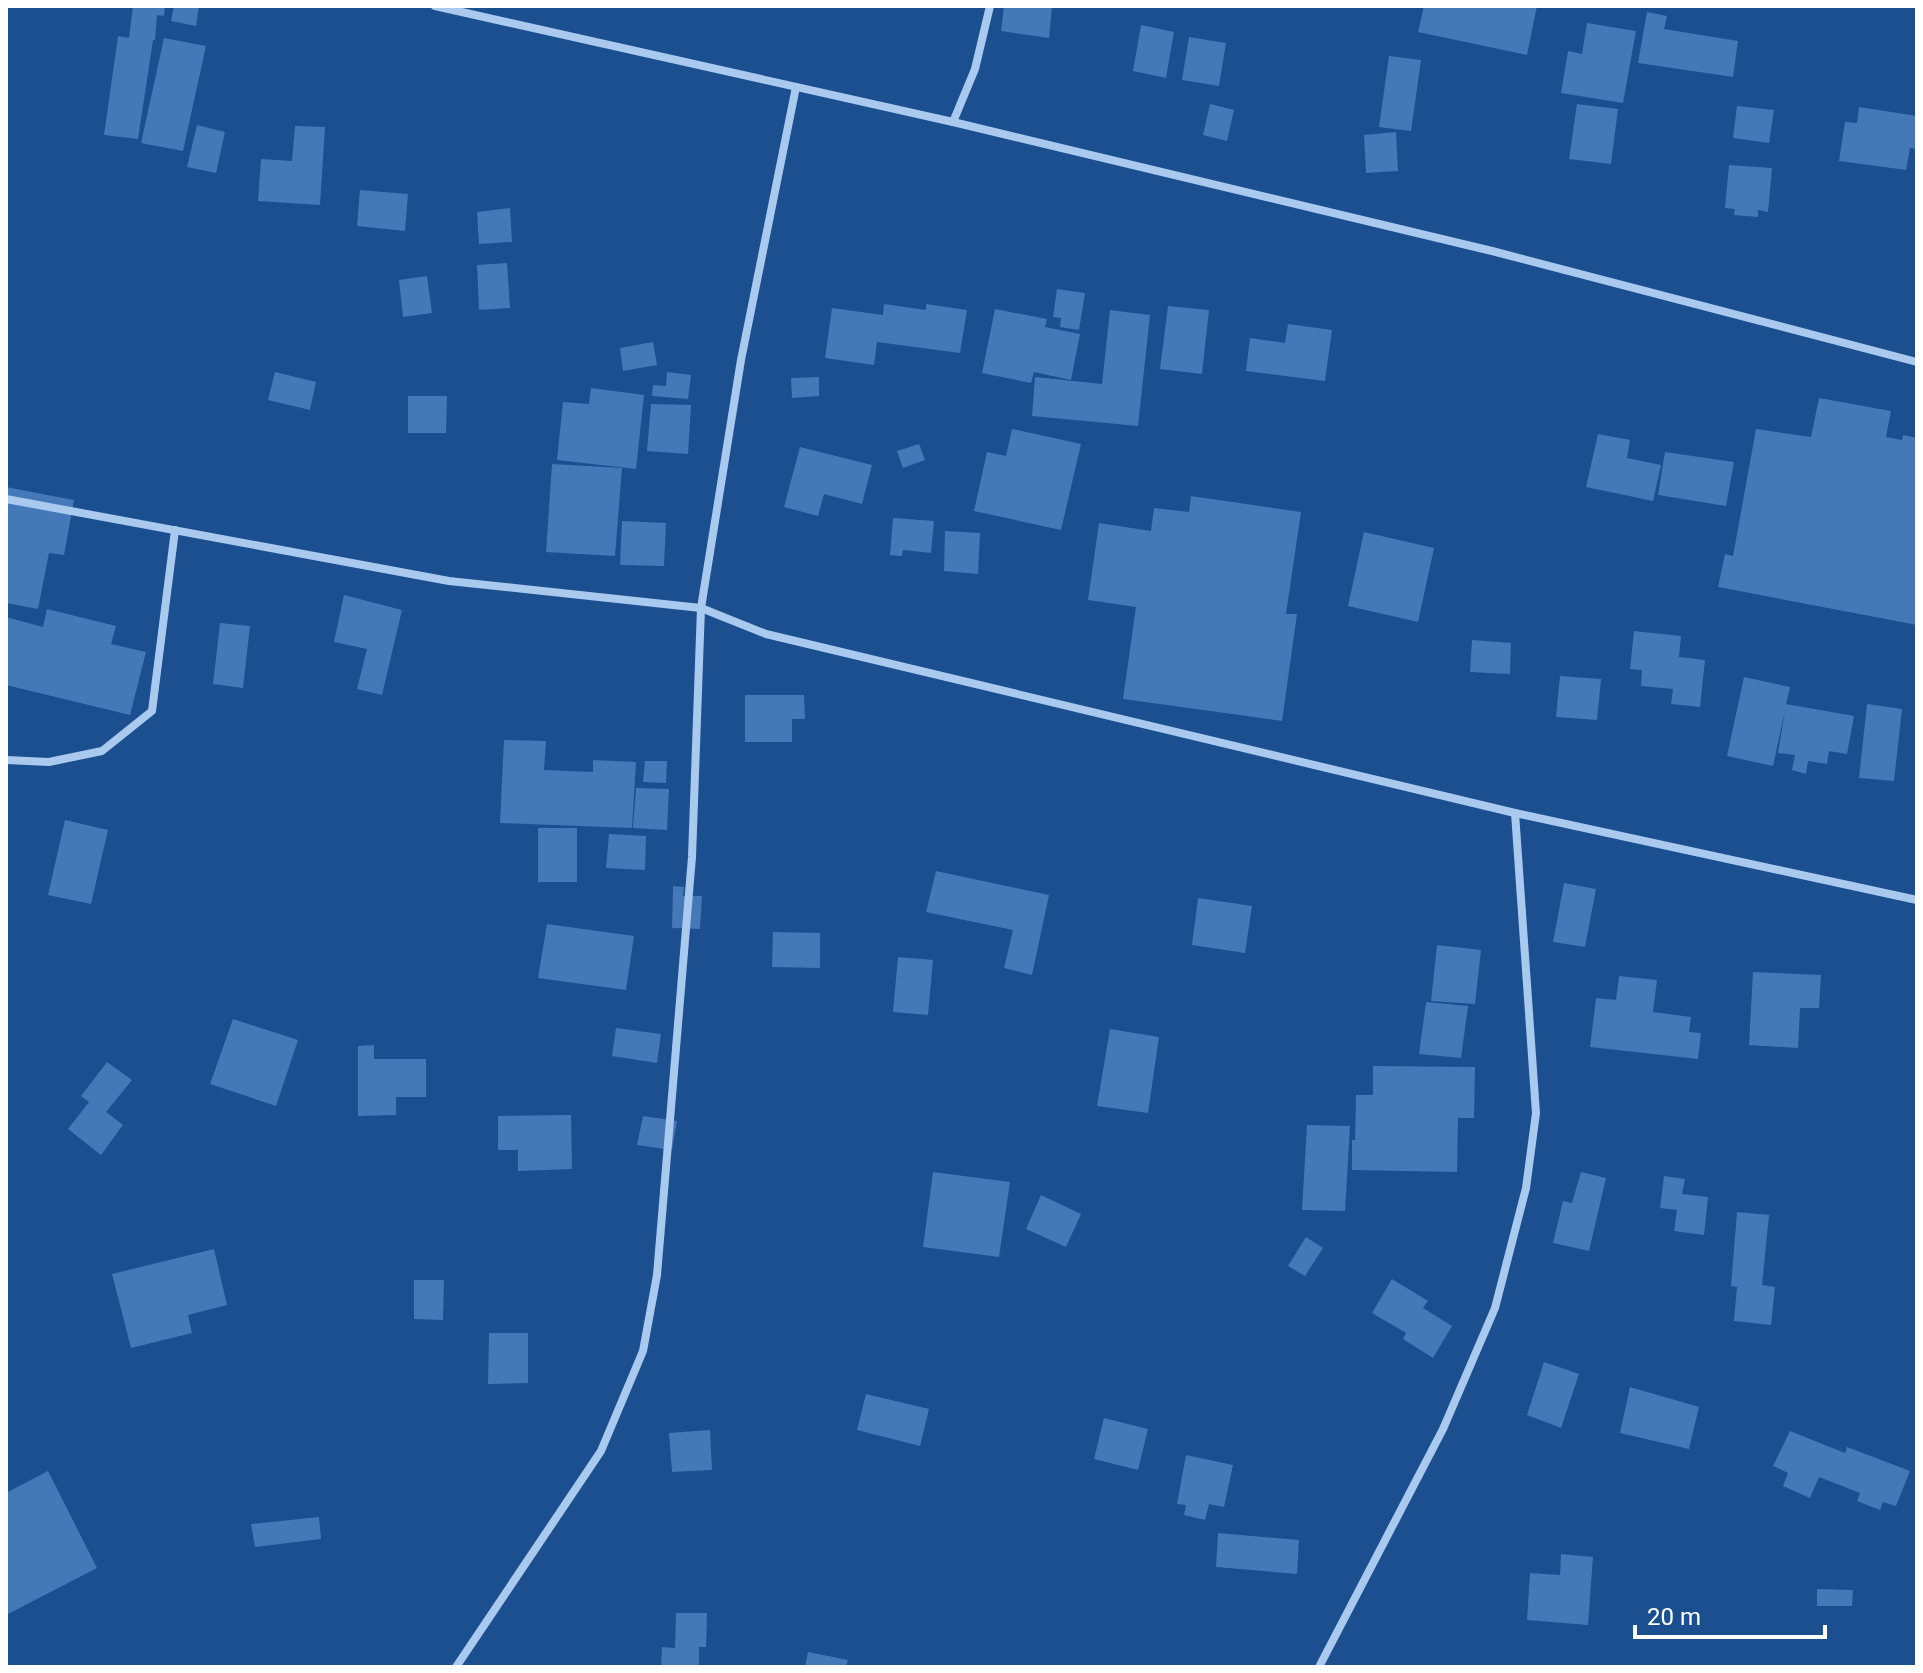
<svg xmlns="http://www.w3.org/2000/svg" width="1923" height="1673" font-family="Roboto,sans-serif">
	<rect width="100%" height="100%" fill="#1b4f8f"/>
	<g fill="#4478b7">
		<path d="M133,6H165L164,16L157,15L155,40H153L138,139L104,135L118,36L129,38Z"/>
		<path d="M174,6H199L196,26L171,21Z"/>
		<path d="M1004,6H1052L1049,38L1001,31Z"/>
		<path d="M1424,6H1537L1527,55L1418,32Z"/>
		<path d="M1647,12L1667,16L1664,29L1738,41L1733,77L1638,63Z"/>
		<path d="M1587,23L1636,31L1623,103L1561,93L1568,51L1582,54Z"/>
		<path d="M1141,25L1174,32L1166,78L1133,71Z"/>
		<path d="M1189,37L1226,43L1219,86L1182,80Z"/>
		<path d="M164,38L206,46L183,151L141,143Z"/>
		<path d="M1389,56L1421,60L1411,131L1379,127Z"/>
		<path d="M1210,104L1234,110L1227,141L1203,135Z"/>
		<path d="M1577,104L1618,109L1611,164L1569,159Z"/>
		<path d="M1737,106L1774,110L1769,143L1733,138Z"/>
		<path d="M1859,107L1917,116V149L1910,148L1906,170L1839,161L1845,122L1857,123Z"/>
		<path d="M197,125L225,132L216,173L187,167Z"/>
		<path d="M295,126L325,127L320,205L258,201L261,159L292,161Z"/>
		<path d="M1396,132L1398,171L1366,173L1364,135Z"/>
		<path d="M1729,165L1772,168L1768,212L1758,210V217L1734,215L1735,209L1725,208Z"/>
		<path d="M360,190L408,194L405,231L357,226Z"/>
		<path d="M510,208L512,242L479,244L477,212Z"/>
		<path d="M507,263L510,308L479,310L477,265Z"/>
		<path d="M427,276L432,313L403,317L399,280Z"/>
		<path d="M1057,289L1085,293L1079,330L1060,327L1061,318L1053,317Z"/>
		<path d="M884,304L926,310V304L967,310L960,353L877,342L874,365L825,358L832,308L883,315Z"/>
		<path d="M1168,306L1209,310L1202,374L1160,369Z"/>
		<path d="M995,309L1047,319L1045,327L1080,334L1071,380L1034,372L1031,383L982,373Z"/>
		<path d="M1110,310L1150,315L1138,426L1032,416L1035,377L1102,384Z"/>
		<path d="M1288,324L1332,330L1325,381L1246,371L1250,338L1285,343Z"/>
		<path d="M653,342L657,365L623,371L620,348Z"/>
		<path d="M275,372L316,382L310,410L268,400Z"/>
		<path d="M667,372L691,375L688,399L652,396L653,385L666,386Z"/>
		<path d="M819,377V396L792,398L791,378Z"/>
		<path d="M591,388L644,395L636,469L557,460L563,402L589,404Z"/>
		<path d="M408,396H447L446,433H408Z"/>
		<path d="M1819,398L1891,411L1886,437L1902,440L1903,435L1917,438V625L1718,587L1725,554L1733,556L1756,429L1811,437Z"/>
		<path d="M651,404L691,405L688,454L647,451Z"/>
		<path d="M1012,429L1081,444L1061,530L974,511L987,452L1006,456Z"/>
		<path d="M1598,434L1630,440L1627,458L1661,465L1653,501L1586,487Z"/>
		<path d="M919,444L925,460L903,468L897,451Z"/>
		<path d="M800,447L872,465L862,504L824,494L818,516L784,507Z"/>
		<path d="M1665,452L1734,462L1726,506L1658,495Z"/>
		<path d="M552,464L622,468L615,556L546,552Z"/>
		<path d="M6,487L74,500L64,555L49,553L38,609L6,603Z"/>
		<path d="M1191,496L1301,512L1286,614H1297L1282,721L1123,699L1136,607L1088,600L1099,523L1151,531L1154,508L1189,512Z"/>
		<path d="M893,518L934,521L931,553L903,550L902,556L890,555Z"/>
		<path d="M622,521L666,523L664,566L620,565Z"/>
		<path d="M945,531L980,533L978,574L944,571Z"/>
		<path d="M1364,532L1434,548L1418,622L1348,606Z"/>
		<path d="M344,595L402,610L382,695L357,689L367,649L334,642Z"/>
		<path d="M47,609L116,626L111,644L146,652L130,715L6,685V617L43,627Z"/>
		<path d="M220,623L250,626L243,688L213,684Z"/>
		<path d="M1634,631L1681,636L1679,657L1705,660L1700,707L1671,704L1673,689L1641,686L1642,670L1630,669Z"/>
		<path d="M1472,640L1511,643L1510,674L1470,672Z"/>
		<path d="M1560,676L1601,679L1597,720L1556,717Z"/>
		<path d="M1744,677L1790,687L1786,704L1854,716L1847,754L1829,751L1827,764L1808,761L1806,774L1792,770L1795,755L1778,753L1785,710L1773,766L1727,756Z"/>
		<path d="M745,695H804L805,719H792V742H745Z"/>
		<path d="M1867,704L1902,709L1894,781L1859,778Z"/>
		<path d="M504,740L546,741L544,770L593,772V760L636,762L632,828L500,823Z"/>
		<path d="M645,761H667L666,783L643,782Z"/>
		<path d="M636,788L669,789L667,830L633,828Z"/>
		<path d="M65,820L108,830L91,904L48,895Z"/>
		<rect x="538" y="828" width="39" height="54"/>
		<path d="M609,834L646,836L645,870L606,868Z"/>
		<path d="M936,871L1049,895L1032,975L1004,968L1013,930L926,912Z"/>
		<path d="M1564,883L1596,889L1585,947L1553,942Z"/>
		<path d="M673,886L684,887L683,896H702L700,929L672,928Z"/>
		<path d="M1198,898L1252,906L1245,953L1192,945Z"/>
		<path d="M547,924L634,936L626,990L538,978Z"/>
		<path d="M773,932L820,933V968L772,967Z"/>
		<path d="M1437,945L1481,950L1475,1004L1431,1001Z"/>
		<path d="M898,957L933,960L928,1015L893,1012Z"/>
		<path d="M1753,972L1821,975L1819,1008H1800L1798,1048L1749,1045Z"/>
		<path d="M1619,976L1657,980L1653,1012L1691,1017L1689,1032L1701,1033L1698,1059L1590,1047L1596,998L1616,1000Z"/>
		<path d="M1426,1002L1468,1006L1461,1058L1419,1054Z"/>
		<path d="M233,1019L298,1040L276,1106L210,1084Z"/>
		<path d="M616,1028L661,1034L657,1063L612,1056Z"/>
		<path d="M1110,1029L1159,1037L1148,1113L1097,1106Z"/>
		<path d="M374,1045V1059H426V1097H396V1115L358,1116V1046Z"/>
		<path d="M107,1062L132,1080L106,1112L123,1125L101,1155L68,1129L89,1102L81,1096Z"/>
		<path d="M1373,1066L1475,1067L1474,1118H1458L1457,1172L1352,1170V1140H1355L1356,1095H1373Z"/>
		<path d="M571,1115L572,1169L518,1171V1150H498V1116Z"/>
		<path d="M643,1116L677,1121L672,1150L637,1145Z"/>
		<path d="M1307,1125L1350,1126L1345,1211L1302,1210Z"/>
		<path d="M933,1172L1010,1182L999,1257L923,1247Z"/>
		<path d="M1581,1172L1606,1178L1589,1251L1553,1243L1563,1201L1572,1203Z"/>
		<path d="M1664,1176L1685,1179L1682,1194L1708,1197L1704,1235L1674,1231L1677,1210L1660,1208Z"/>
		<path d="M1041,1195L1081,1214L1066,1247L1026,1229Z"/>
		<path d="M1737,1212L1769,1215L1762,1285L1775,1287L1771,1325L1734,1321L1737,1287L1731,1286Z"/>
		<path d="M1306,1237L1323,1248L1305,1276L1288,1266Z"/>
		<path d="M214,1249L227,1305L188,1315L192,1333L131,1348L112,1274Z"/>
		<path d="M1392,1279L1428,1301L1423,1308L1452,1326L1433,1358L1403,1339L1406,1333L1372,1313Z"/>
		<path d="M414,1280H444L443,1320L414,1319Z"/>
		<path d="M489,1333H528V1383L488,1384Z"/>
		<path d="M1544,1362L1579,1374L1561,1428L1527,1415Z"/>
		<path d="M1630,1387L1699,1407L1689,1449L1620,1433Z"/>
		<path d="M866,1394L929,1409L920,1446L857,1430Z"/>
		<path d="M1104,1418L1148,1429L1138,1470L1094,1459Z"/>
		<path d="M710,1430L712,1470L672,1472L669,1433Z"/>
		<path d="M1790,1431L1845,1453L1847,1447L1910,1471L1896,1506L1883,1502L1880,1510L1857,1501L1860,1493L1819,1477L1810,1498L1783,1486L1788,1473L1773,1466Z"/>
		<path d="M1186,1455L1233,1465L1224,1507L1209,1504L1205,1520L1184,1515L1186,1505L1177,1504Z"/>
		<path d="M48,1471L97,1568L6,1615V1493Z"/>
		<path d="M319,1517L321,1539L255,1547L251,1524Z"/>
		<path d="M1218,1533L1299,1540L1297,1574L1216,1567Z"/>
		<path d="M1561,1554L1593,1557L1588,1625L1527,1620L1530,1573L1560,1575Z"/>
		<path d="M1817,1589L1853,1590L1852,1606H1817Z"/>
		<path d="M676,1613H707L706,1647H699V1667H661L662,1647L675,1648Z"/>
		<path d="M808,1652L848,1660L846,1667H805Z"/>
	</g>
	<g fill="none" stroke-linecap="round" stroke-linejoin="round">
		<g stroke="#a9c9ee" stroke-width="8">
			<path d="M435,6L953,122L1492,251L1917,362"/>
			<path d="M953,122L975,69L990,6"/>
			<path d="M6,499L449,581L701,608L766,634L1515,813L1917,900"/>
			<path d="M6,760L49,762L102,751L152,711L175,530"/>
			<path d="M456,1667L601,1451L643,1351L657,1275L692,857L701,608L741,360L796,87"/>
			<path d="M1319,1667L1443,1429L1495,1308L1526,1188L1536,1113L1515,813"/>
		</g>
	</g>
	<rect width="1923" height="1673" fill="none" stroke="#ffffff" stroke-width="16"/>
	<path d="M1635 1625v12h190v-12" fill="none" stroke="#ffffff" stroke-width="4"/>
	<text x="1647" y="1625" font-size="24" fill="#ffffff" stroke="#1b4f8f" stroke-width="6" paint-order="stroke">20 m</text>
</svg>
